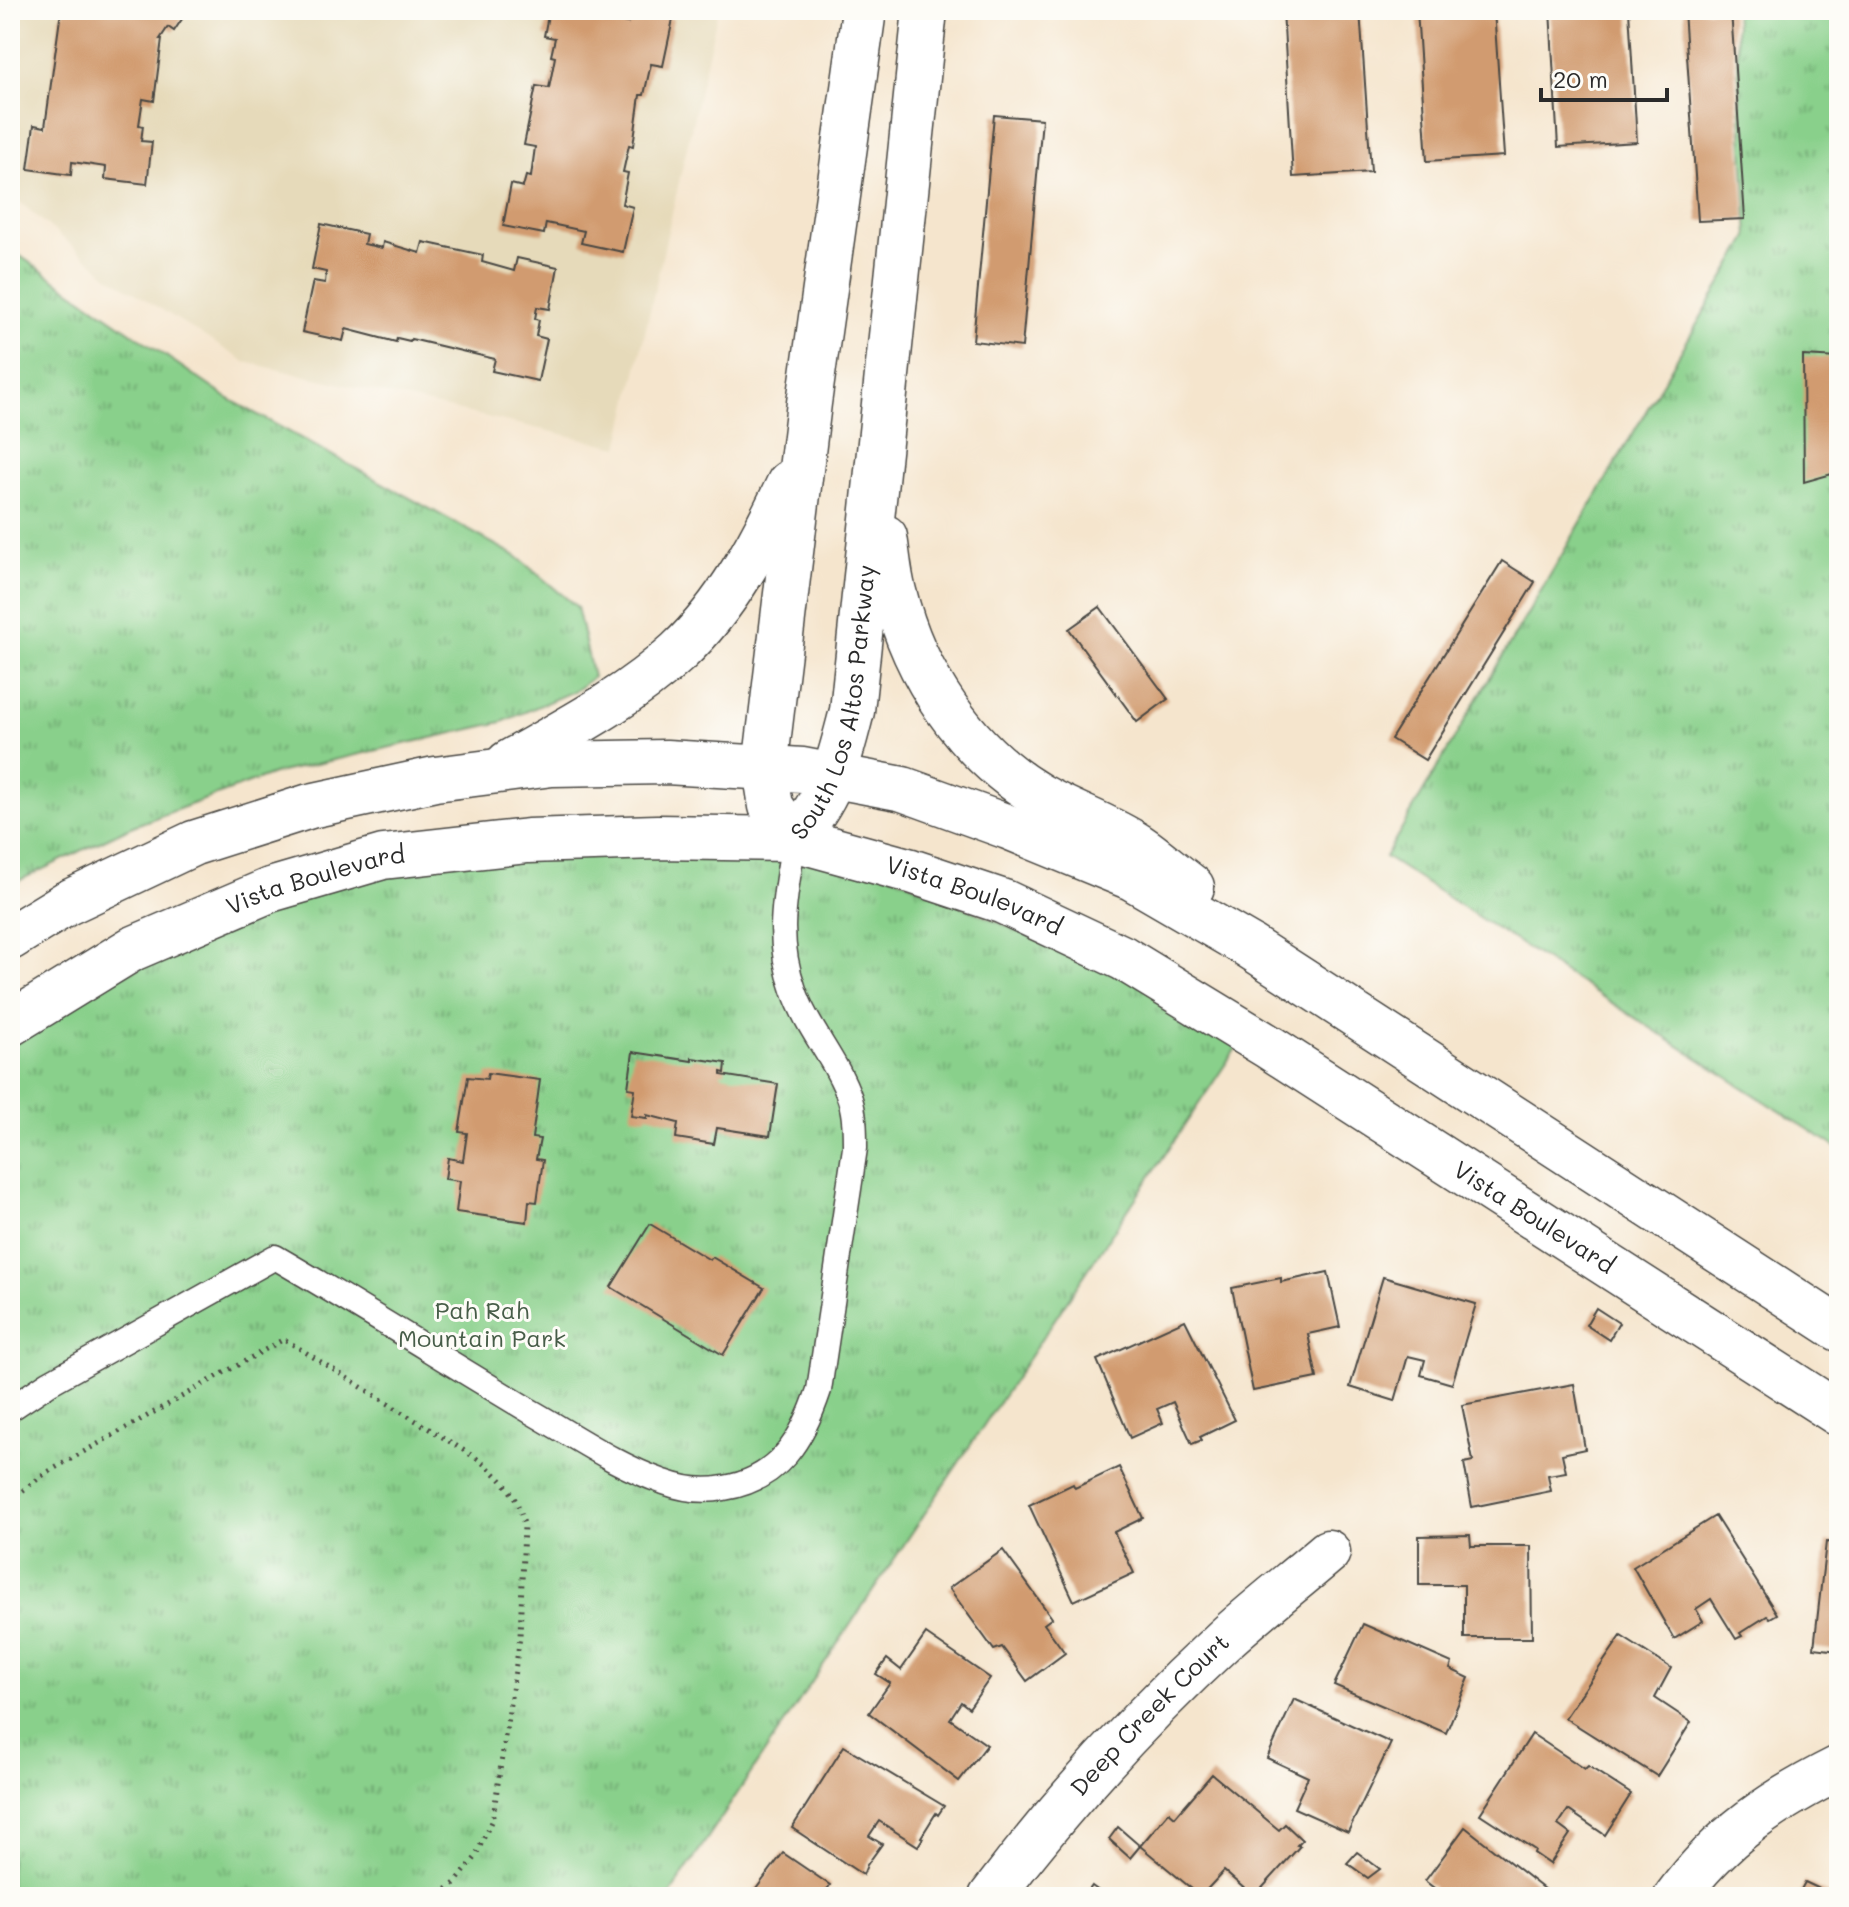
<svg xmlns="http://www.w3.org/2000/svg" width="1849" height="1907" font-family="Mali,sans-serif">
	<defs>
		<pattern id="grass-tufts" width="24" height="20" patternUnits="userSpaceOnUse" patternTransform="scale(2)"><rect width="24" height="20" fill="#89d08b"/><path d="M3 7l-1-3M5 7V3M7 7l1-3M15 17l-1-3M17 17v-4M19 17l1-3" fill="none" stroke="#70a972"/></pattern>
	</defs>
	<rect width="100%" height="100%" fill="#fdfcf7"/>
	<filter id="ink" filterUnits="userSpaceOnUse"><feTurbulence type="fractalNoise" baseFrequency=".0125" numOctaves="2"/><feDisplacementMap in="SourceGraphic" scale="16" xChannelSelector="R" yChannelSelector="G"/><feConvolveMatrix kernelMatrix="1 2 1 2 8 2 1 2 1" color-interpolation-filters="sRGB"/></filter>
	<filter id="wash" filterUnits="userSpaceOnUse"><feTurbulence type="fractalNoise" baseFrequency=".006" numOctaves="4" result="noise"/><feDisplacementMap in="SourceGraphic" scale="32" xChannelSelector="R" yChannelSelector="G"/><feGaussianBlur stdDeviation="1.8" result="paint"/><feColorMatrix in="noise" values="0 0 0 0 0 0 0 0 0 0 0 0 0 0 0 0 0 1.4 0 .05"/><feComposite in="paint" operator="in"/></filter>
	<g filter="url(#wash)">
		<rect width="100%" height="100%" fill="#f5e5cd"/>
		<path fill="#e6daba" d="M21,10H718L619,447L245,362L110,277L10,194V26Z"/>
		<g fill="url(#grass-tufts)" stroke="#5a7e5b" stroke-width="2">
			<path d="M1735,10H1839V1149L1385,857L1748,237Z"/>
			<path d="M10,249L227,398L516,556L577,607L593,677L576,690L502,722L276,773L133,826L10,885Z"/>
			<path d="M830,848L1247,1032L668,1897H10V1029L30,1014L406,855Z"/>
		</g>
		<g id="blocks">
			<g fill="#d19b70">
				<path d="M65,10H188L174,31L168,27L160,39H162L154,101L143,99L139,125L143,126L141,141L152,142L147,184L105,179L106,167L72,162L71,175L28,169L34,125L45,127L60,18Z"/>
				<path d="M549,10H593L592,16L628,23L631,11L673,19L663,66L651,64L644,95H640L633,146L629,145L623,172L628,173L622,204L633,207L623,252L581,243L584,231L546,223L544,234L503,226L511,184L523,187L526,176L531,177L535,147L524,145L536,86L549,88L555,57L551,56L555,38L544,36Z"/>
				<path d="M1283,10H1360L1371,172L1293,177Z"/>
				<path d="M1417,10H1494L1504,156L1427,161Z"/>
				<path d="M1550,10H1629L1637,142L1558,147Z"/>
				<path d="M1684,10H1731L1745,219L1698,221Z"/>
				<path d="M994,115L1042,119L1022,347L973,341Z"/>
				<path d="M321,224L366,234L364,244L382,248L383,242L420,253L423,242L483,255L482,262L514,271L517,258L558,267L550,309L537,307L535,319L539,320L536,336L547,339L538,381L492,371L495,359L411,339L410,341L397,338L396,342L346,329L343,341L302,332L313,281L325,283L326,272L312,269Z"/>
				<path d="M1803,356L1839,358V472L1804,482Z"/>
				<path d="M1502,561L1535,582L1425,760L1391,739Z"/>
				<path d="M1100,607L1168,699L1137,722L1069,629Z"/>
				<path d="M633,1052L692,1061V1058L726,1063L725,1073L721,1072V1075L778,1084L770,1136L717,1128L714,1144L676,1138L678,1123L647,1115V1118L631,1116L635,1089L628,1088Z"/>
				<path d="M488,1073L540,1080L532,1138L540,1139L536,1159L543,1160L537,1202L529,1201L527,1222L456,1212L460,1181L445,1179L448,1158L463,1161L467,1133L459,1132L468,1077L487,1079Z"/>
				<path d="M650,1224L710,1260L712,1257L764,1288L723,1355L611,1287Z"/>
				<path d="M1328,1272L1340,1327L1308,1334L1317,1378L1253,1391L1232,1288L1281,1278V1282Z"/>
				<path d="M1383,1277L1476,1304L1452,1384L1421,1375L1425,1360L1408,1356L1395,1401L1350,1387Z"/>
				<path d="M1596,1308L1619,1323L1609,1340L1586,1325Z"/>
				<path d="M1185,1320L1235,1420L1200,1437L1202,1440L1192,1444L1173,1402L1157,1409L1163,1423L1130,1438L1097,1360Z"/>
				<path d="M1574,1384L1585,1449L1562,1454L1566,1472L1548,1475L1551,1491L1472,1507L1464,1463L1473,1461L1462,1405Z"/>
				<path d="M1119,1467L1143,1518L1114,1532L1134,1573L1074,1601L1029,1505L1073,1484L1075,1488Z"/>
				<path d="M1715,1516L1777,1614L1770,1618L1767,1616L1740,1633L1742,1636L1736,1639L1711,1599L1696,1609L1703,1621L1674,1639L1633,1567Z"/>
				<path d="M1470,1535L1471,1546H1531L1532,1638H1464V1585H1419V1536Z"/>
				<path d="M1826,1542L1839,1543V1651L1814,1648Z"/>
				<path d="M1003,1550L1052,1618L1044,1624L1065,1653L1027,1681L1002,1647L994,1650L949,1588Z"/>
				<path d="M1363,1624L1452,1663L1450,1669L1469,1678L1446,1733L1334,1685Z"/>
				<path d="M926,1634L990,1678L969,1708L961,1702L950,1719L987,1745L959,1781L869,1713L890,1683L876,1674L887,1659L901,1670Z"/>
				<path d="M1621,1636L1671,1668L1655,1698L1691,1722L1657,1776L1565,1718Z"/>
				<path d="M1294,1699L1391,1743L1348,1832L1294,1808L1308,1777L1267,1758Z"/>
				<path d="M1532,1734L1585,1769L1588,1766L1631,1794L1605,1835L1568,1810L1558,1825L1570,1834L1550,1864L1534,1853L1535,1850L1480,1814Z"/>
				<path d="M844,1746L944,1806L938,1815L936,1813L921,1837L923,1838L918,1846L879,1821L869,1836L882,1844L867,1865L863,1875L792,1828Z"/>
				<path d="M1212,1774L1279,1830L1285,1824L1302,1840L1297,1845L1300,1846L1254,1897L1224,1871L1200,1897H1195L1198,1894L1140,1846L1169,1812L1175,1817Z"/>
				<path d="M1118,1827L1140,1846L1130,1858L1109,1839Z"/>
				<path d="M1465,1827L1554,1897H1426L1434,1888L1425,1881Z"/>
				<path d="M1357,1852L1380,1869L1368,1878L1347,1863Z"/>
				<path d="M783,1853L830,1885L822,1897H750Z"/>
				<path d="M1805,1882L1822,1890L1835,1897H1797Z"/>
				<path d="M1092,1886L1107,1897H1084Z"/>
			</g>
		</g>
	</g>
	<g filter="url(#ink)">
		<use href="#blocks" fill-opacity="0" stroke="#494743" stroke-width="2"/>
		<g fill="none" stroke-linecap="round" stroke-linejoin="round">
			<defs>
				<path id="lane" d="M10,1409L49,1383L275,1257C361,1307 445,1360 530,1411C574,1436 617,1466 664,1482C683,1489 704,1492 724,1488C780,1479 803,1438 819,1390L855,1148C855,1132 855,1115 850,1099C837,1060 807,1029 794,990C774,934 786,895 794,839"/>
				<g id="street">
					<path id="s1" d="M991,1897C1061,1804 1139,1718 1225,1639C1258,1609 1294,1581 1328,1552"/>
					<path d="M1676,1897C1722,1835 1771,1802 1839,1768"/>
				</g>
				<g id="secondary">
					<path d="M885,537C888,555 889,574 894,592C914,674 966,753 1040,796C1072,814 1109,826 1139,846C1157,858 1174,874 1192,887"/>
					<path d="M508,763C566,730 628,698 678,652C728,605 760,544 789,483"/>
					<path id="s2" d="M794,839C833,792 837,768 852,711L925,10"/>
					<path d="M794,839L771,806L765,768L809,403L864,10"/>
					<path d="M10,938L67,903L194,843L310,806L435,779L552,764L666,762L803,770L903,789L1008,827L1132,878L1249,946L1839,1329"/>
					<path id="s3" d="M10,1024L132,949L270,890L383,857L528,841L657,837L794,839L911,871L1004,902L1123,958L1269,1047L1839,1414"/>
				</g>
			</defs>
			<use href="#lane" stroke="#494743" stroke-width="27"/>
			<use href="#street" stroke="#494743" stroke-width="47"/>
			<use href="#secondary" stroke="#494743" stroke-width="47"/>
			<path stroke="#494743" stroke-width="5" stroke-dasharray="2 6" stroke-linecap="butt" d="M10,1500L46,1473L284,1339L476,1458C500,1476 518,1494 524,1525L520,1637L493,1817L475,1858L455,1883L436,1897"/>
			<use href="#lane" stroke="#fff" stroke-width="24"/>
			<use href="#street" stroke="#fff" stroke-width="44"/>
			<use href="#secondary" stroke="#fff" stroke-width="44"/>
		</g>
	</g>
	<g text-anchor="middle" stroke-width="6" stroke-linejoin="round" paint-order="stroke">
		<g font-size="24" fill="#2b2b2b" stroke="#fdfcf7">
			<text dy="8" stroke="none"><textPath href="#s2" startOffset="146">South Los Altos Parkway</textPath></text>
			<text dy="8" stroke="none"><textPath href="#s3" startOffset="340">Vista Boulevard</textPath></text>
			<text dy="8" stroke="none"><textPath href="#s3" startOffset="1012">Vista Boulevard</textPath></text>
			<text dy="8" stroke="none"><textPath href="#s3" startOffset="1660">Vista Boulevard</textPath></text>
			<text dy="8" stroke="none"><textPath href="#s1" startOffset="242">Deep Creek Court</textPath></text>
		</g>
		<g font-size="24" fill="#475d48" stroke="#fdfcf7">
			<text x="482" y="1319">Pah Rah<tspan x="482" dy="28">Mountain Park</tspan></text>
		</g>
	</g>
	<rect width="1849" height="1907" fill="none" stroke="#fdfcf7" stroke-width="40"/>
	<path d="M1541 88v12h126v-12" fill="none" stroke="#2b2b2b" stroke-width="4"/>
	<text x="1553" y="88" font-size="24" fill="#2b2b2b" stroke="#fdfcf7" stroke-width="6" paint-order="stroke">20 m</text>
</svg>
